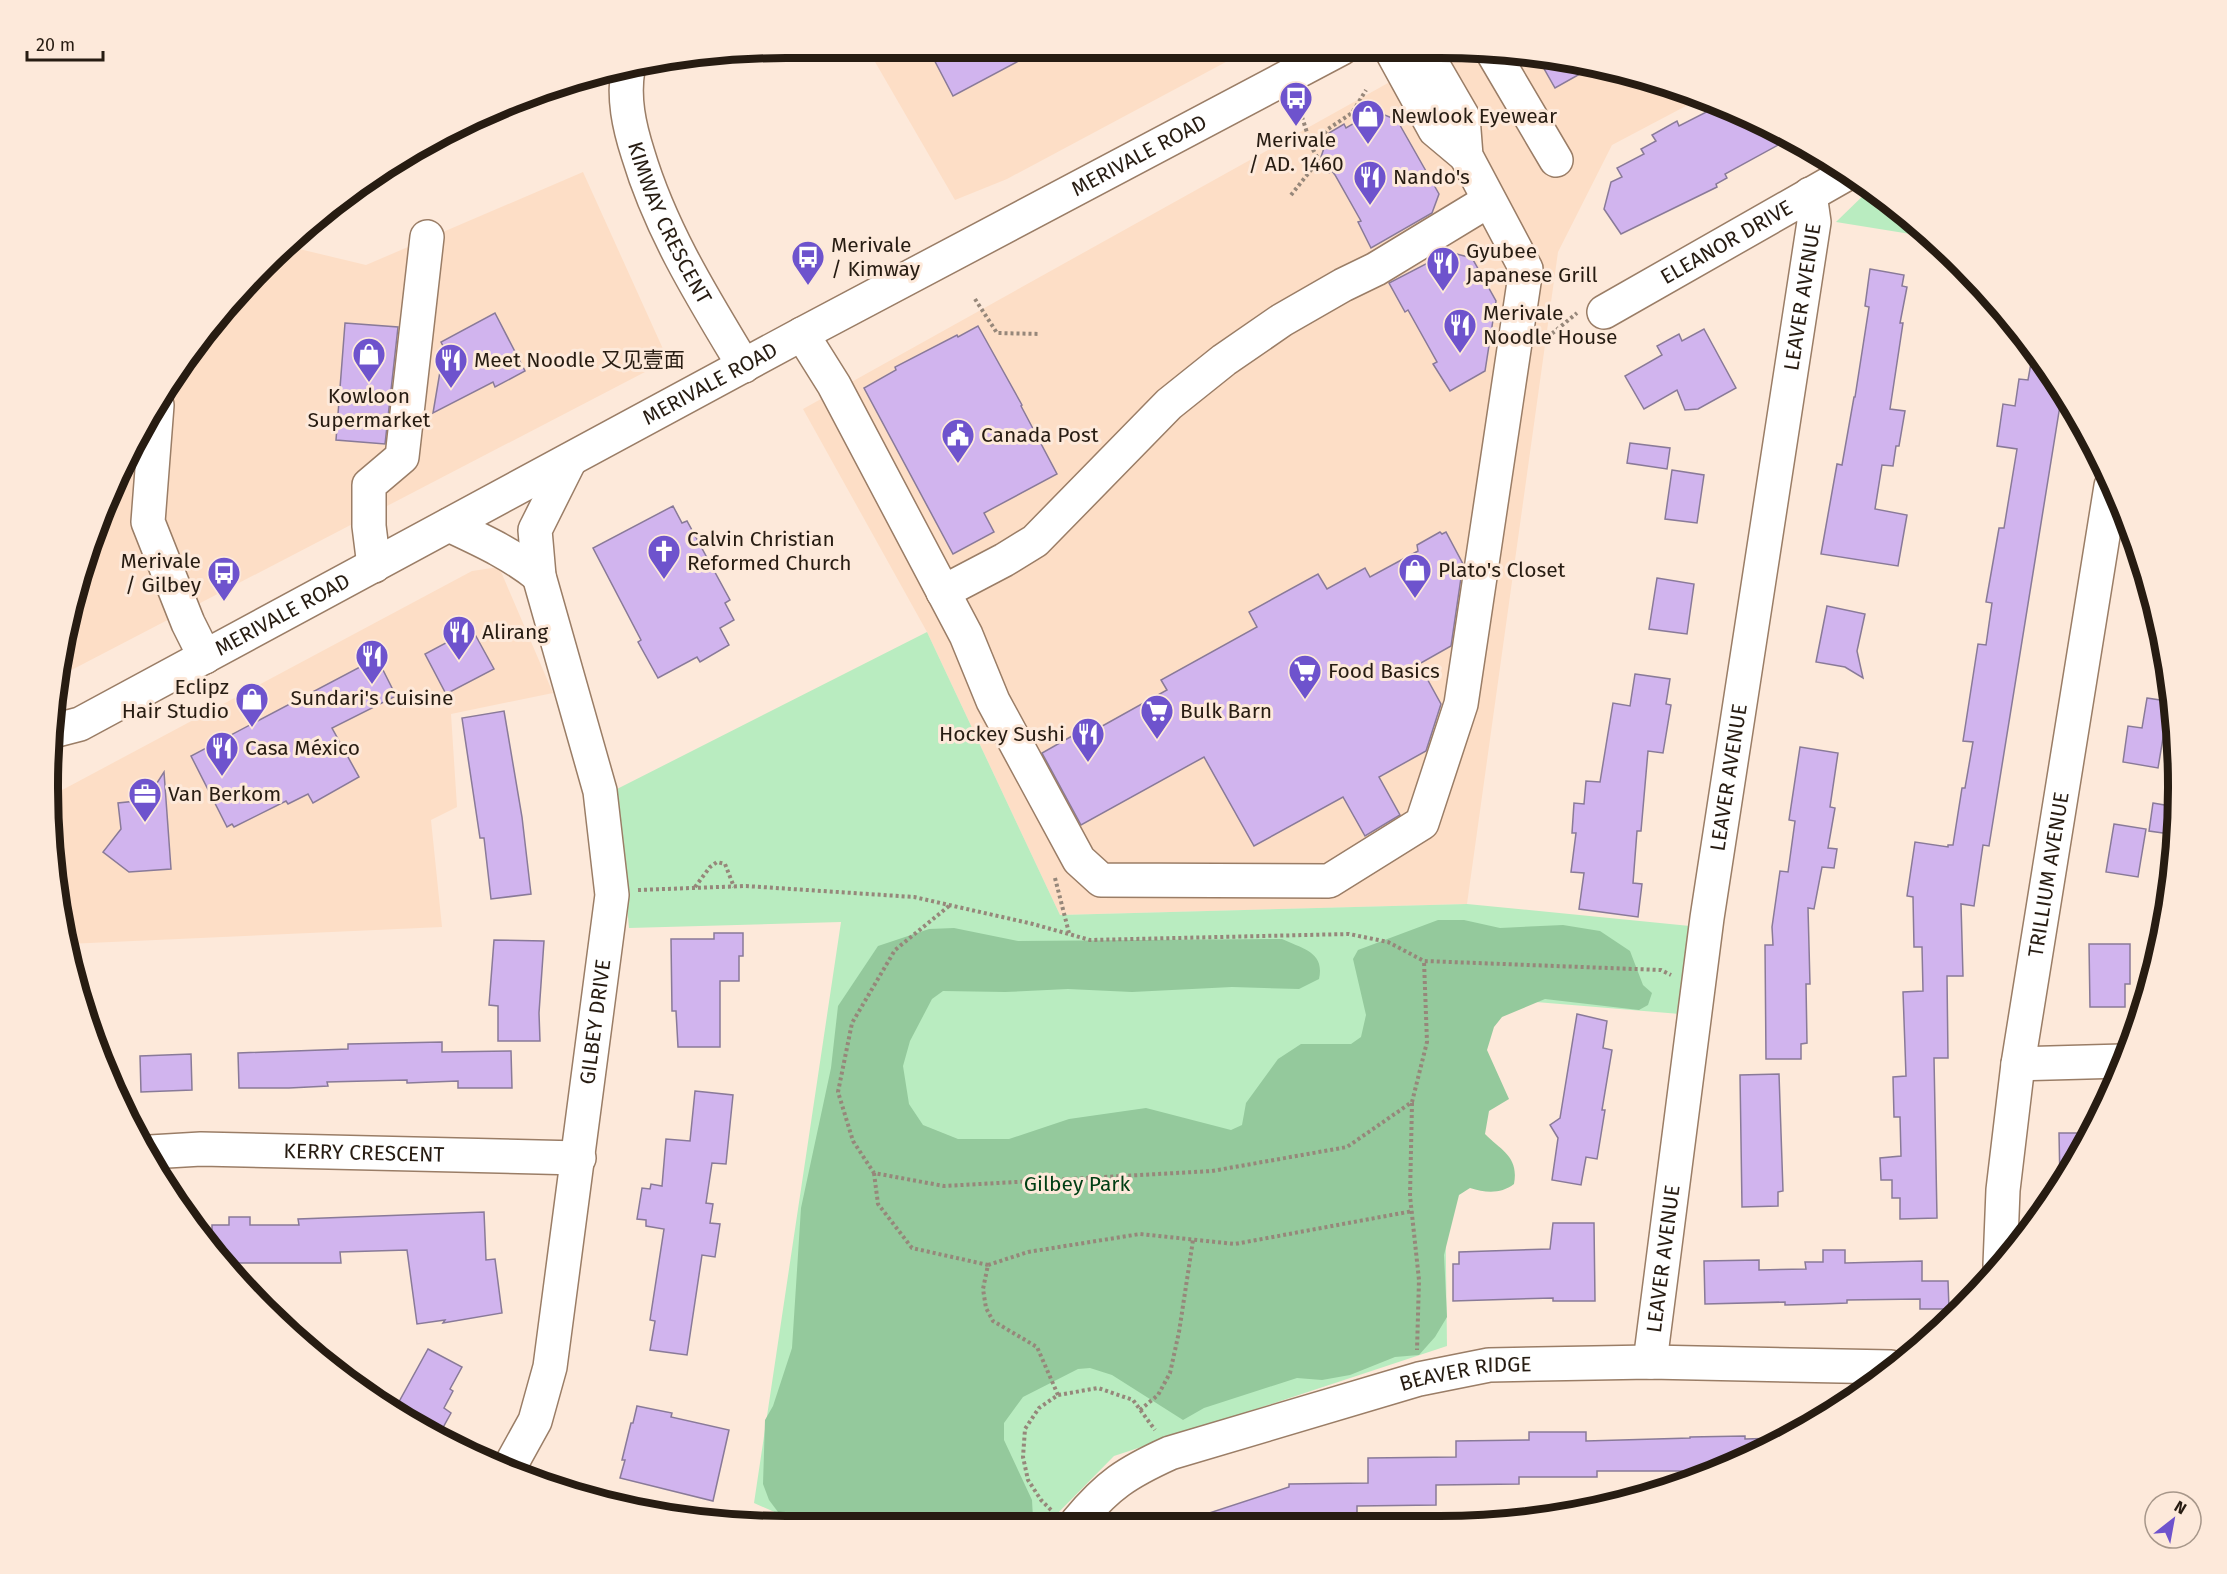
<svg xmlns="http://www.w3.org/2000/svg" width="2227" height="1574" font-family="'Fira Sans','Noto Sans SC',sans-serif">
	<rect width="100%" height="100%" fill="#fde9da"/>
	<g fill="#fddec6">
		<path d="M867,48H1252L1007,179L955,200Z"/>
		<path d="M1449,49L1585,62L1678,87L1701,98L1612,145L1558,252L1467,904L1060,915L927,632L803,409Z"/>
		<path d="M583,172L668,360L58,677L104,504L172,377L231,300L291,247L366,265Z"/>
		<path d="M499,567L553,693L451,714L457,807L431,820L442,927L67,944L62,931L50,835L51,796L472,571Z"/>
	</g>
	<g fill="#b9ecc0">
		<path d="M1871,188L1890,201L1929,237L1836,222Z"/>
		<path d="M927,632L1060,915L1467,904L1690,926L1680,1014L1477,997L1445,1183L1447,1346L1114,1456L1048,1523L802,1524L754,1503L841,922L629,928L617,789Z"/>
	</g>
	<path fill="#94c99c" d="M1438,920H1464L1500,928L1563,925L1600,931L1630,951L1643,985L1652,993L1648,1005L1639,1010L1545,999L1502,1017L1494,1027L1487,1050L1509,1099L1489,1111L1485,1134C1502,1151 1519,1157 1514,1184C1501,1194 1486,1193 1470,1188L1459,1195L1444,1255L1447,1317L1435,1337L1419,1355L1395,1357L1350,1375L1322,1380L1297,1378L1204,1408L1183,1420L1112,1375L1090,1368L1078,1369L1023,1397L1004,1423V1440L1032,1500L1033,1518L1031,1523L787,1524L769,1500L763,1484L765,1420L773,1406L792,1348L801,1208L831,1068L838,1006L878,946L929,929L954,928L1018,941L1282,939C1303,949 1325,952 1319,979L1299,989L1232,987L1132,992L1068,989L1005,992L943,991L932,999L910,1041L903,1066L909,1104L923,1125L958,1139H1009L1069,1119L1146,1108L1231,1130L1242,1125L1246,1103L1278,1059L1301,1044H1351L1361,1037L1366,1015L1353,959L1358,950Z"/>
	<g fill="#d1b4ee" stroke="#897a98" stroke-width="1.5">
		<path d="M928,48H1043L953,96Z"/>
		<path d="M1538,58L1585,62L1596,65L1555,88Z"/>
		<path d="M1718,106L1791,138L1725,174L1727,178L1716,184L1717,187L1621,234L1604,209L1611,182L1622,177L1617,168L1644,154L1641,149L1656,141L1652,135L1677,121L1679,126Z"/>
		<path d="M1375,111L1397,120L1439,194L1432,213L1371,248L1358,222L1361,221L1335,175L1332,171L1329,173L1321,157L1329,133L1344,124L1346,128Z"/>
		<path d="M1449,252L1472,258L1496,301L1485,371L1450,391L1433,364L1437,362L1408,310L1405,312L1389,283Z"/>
		<path d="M1870,269L1904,275L1902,286L1907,287L1900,323H1903L1890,409L1905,411L1899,446H1896L1893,466L1882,465L1875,509L1907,515L1898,566L1821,554L1837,464L1842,465L1854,397H1855L1869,307L1865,306Z"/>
		<path d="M495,313L525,371L495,387L493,382L433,413L444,348L441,342Z"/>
		<path d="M345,323L398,327L385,444L336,440Z"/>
		<path d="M978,326L1022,405L1021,406L1057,474L984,513L994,532L953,554L864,388L896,370L895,367L957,335L958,337Z"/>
		<path d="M1704,329L1736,388L1698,409L1685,410L1677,390L1644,409L1625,376L1662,355L1657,346L1679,334L1682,341Z"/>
		<path d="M2033,352L2062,393L1989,846L1983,845L1974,906L1961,904L1963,976H1947L1948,1058H1934L1937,1218L1900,1219V1198H1892V1180H1881L1880,1158L1901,1156L1900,1117H1894L1893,1077L1906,1076L1903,992L1923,991L1922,947H1914L1913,897L1907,896L1915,842L1948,847V845H1953L1962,788H1965L1973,742L1963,741L1978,644L1986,645L1992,603L1986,602L1999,528H2004L2017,449L1997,446L2003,404L2015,406L2019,379L2028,380Z"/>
		<path d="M1630,443L1670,448L1667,469L1627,463Z"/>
		<path d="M1672,470L1704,475L1697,523L1665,519Z"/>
		<path d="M673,506L682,523L687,521L730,600L725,603L734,620L720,628L729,645L700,662L697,657L658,678L638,642L641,640L593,548Z"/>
		<path d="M1440,532L1442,534L1446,532L1463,564L1451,646L1419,664L1441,704L1426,751L1379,777L1400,815L1365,836L1343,797L1254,846L1204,757L1081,825L1042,753L1072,736L1074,738L1077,737L1079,739L1167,690L1161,680L1257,627L1249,612L1318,574L1327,589L1365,568L1370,577L1418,551L1417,545Z"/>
		<path d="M1657,578L1694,584L1687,634L1649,629Z"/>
		<path d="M1827,606L1865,614L1857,651L1863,678L1845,667L1816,662Z"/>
		<path d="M472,629L494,669L446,694L425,654Z"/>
		<path d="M377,658L396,696L332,728L359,777L313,803L308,794L288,804L286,801L234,827L232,824L227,827L191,756Z"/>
		<path d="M1635,674L1670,679L1666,704L1671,705L1663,753L1648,751L1641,831H1637L1633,883L1642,884L1638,917L1579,909L1584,873L1571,872L1576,833H1572L1574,803L1584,804L1586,781L1600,782L1613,703L1630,706Z"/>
		<path d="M2147,698L2173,702L2174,734L2164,732L2158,768L2123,762L2128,726L2142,728Z"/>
		<path d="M504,711L522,817L531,894L491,899L484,838H480L462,718Z"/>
		<path d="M1800,747L1838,753L1830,807L1835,808L1828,848L1837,849L1834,868L1822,867L1814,909L1808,908L1810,984H1806L1807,1043L1801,1044V1059H1766L1765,945H1773L1772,927L1780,871L1788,872L1795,821L1789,820Z"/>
		<path d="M164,772L171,869L129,872L103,852L121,829L118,803L146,800Z"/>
		<path d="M2153,803L2176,807L2177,835L2149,831Z"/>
		<path d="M2114,824L2146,829L2138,877L2106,872Z"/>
		<path d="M714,933H743V956H739V981H720V1047H678L676,1011H672L671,939H714Z"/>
		<path d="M494,940L544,941L539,1013L540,1041H498V1006L489,1005Z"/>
		<path d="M2089,944H2130V984H2125V1007H2090Z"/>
		<path d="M1577,1014L1607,1021L1603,1048L1612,1050L1602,1110H1605L1597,1159L1586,1157L1581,1185L1552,1180L1558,1138L1550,1125L1560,1118Z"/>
		<path d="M442,1042V1052L511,1051L512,1088H458V1081L407,1083V1080L327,1082L328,1086L289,1088H239L238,1053L348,1049V1044Z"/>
		<path d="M191,1054L192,1090L141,1092L140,1056Z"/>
		<path d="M1779,1074L1783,1191L1778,1192V1206L1742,1207L1740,1075Z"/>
		<path d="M695,1091L733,1095L726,1164L712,1163L706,1203L713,1204L710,1223L720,1224L715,1257L702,1255L687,1355L650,1350L655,1321L650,1320L664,1229L646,1226V1220L637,1219L642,1188L650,1189L651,1184L662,1186L666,1139L690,1141Z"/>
		<path d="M2059,1133H2091L2060,1183Z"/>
		<path d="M484,1212L486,1260L495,1259L502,1313L443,1323L445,1320L417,1324L407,1250L340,1252L341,1263H224L212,1245V1225H229V1217H250V1225H299L298,1219Z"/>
		<path d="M1553,1223H1594L1595,1301H1553V1298L1453,1301V1264H1459V1252L1550,1249Z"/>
		<path d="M1823,1250H1845V1263L1922,1261V1281H1948L1949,1309H1920V1299L1847,1300V1303L1822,1304L1785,1305V1302L1705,1304L1704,1261L1759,1260V1270L1806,1269L1805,1262H1823Z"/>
		<path d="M428,1349L462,1367L450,1389L453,1391L444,1408L451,1413L440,1433L433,1429L432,1432L395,1409Z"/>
		<path d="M637,1406L672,1413L671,1417L729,1430L713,1501L620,1478L625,1460H622L631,1423H633Z"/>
		<path d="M1529,1432H1586V1441L1690,1438V1437L1745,1436V1439L1784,1438L1767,1450L1715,1471H1597V1477H1519V1484L1436,1485V1505L1357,1506V1521L1198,1522L1197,1517L1289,1487V1484L1368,1483V1458L1456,1457V1441L1529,1440Z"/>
	</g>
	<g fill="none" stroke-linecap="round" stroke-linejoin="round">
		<defs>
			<g id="minor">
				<path d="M1390,48L1435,130L1466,156"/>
				<path d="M1493,53L1556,160"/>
				<path id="s1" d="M628,69C623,98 629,126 638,154C661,231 703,298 744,366"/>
				<path id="s2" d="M1604,312L1848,173"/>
				<path d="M802,334L834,385L966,635L993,701L1079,860L1101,880L1329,881L1422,823L1461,704L1526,269L1466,156L1463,117L1423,48"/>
				<path d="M157,405L148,522L188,623L205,657"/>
				<path d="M449,525C483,541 510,553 539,576"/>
				<path d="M374,566L369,526V485L402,457L427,237"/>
				<path d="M943,592L1004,560L1035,541L1169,404L1224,360L1282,320L1343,285L1376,269L1488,201"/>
				<path d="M2018,1064L2123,1061"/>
				<path id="s3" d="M150,1152L201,1149L579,1158"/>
				<path id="s4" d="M2000,1265L2003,1190L2018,1064L2111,486"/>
				<path id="s5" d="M1650,1362L1707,918L1814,222L1810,194"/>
				<path id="s6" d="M509,1468L535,1421L550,1367L612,895L600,791L539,576L535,530L570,460"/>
				<path id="s7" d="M1077,1522C1108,1485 1126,1473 1170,1453L1419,1379L1489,1365L1650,1362L1891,1367"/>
			</g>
			<g id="major">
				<path id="s8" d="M53,731L80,724L802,334L1342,48"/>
			</g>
		</defs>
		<use href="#minor" stroke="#9a7d66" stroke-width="36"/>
		<use href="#major" stroke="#9a7d66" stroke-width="36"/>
		<g stroke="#96877a" stroke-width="4" stroke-dasharray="3 3" stroke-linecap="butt">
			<path d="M1302,117L1312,148"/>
			<path d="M1291,195L1319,160L1312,148L1328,129L1352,113L1366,90"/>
			<path d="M975,299L997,333L1040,334"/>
			<path d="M1545,343L1549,336L1577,313"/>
			<path d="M1055,878L1069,933"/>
			<path d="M695,887L710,867L717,862L725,864L734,887"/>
			<path d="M638,890L746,886L914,897L1033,924L1090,940L1349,934L1388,942L1424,961L1661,970L1671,975"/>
			<path d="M949,906L895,950L852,1023L838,1092L853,1141L874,1173L944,1186L1212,1171L1347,1147L1412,1102L1427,1042L1424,961"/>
			<path d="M1412,1103L1410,1196L1419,1280L1417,1350"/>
			<path d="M874,1173L878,1204L912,1248L988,1265"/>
			<path d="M1058,1395L1037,1347L993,1321L986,1308L983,1289L988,1265L1028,1252L1140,1234L1235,1244L1413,1211"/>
			<path d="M1140,1410L1158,1395L1170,1373L1179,1332L1193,1240"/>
			<path d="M1051,1510L1041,1500L1028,1480L1023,1457L1025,1429L1039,1408L1058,1395L1098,1388L1133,1400L1155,1430"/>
		</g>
		<use href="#minor" stroke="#fff" stroke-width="33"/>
		<use href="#major" stroke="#fff" stroke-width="33"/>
	</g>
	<defs>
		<symbol id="bus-pin" viewBox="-11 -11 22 30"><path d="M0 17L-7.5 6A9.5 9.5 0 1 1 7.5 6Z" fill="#6e53cd" stroke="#fde9da"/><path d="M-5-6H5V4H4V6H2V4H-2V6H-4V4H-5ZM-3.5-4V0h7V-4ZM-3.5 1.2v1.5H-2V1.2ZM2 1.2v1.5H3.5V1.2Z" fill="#fff"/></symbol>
		<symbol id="shop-pin" viewBox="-11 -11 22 30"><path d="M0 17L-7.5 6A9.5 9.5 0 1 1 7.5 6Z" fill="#6e53cd" stroke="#fde9da"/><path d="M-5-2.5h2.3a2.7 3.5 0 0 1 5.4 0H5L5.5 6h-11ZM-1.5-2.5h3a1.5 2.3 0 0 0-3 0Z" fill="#fff"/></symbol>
		<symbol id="restaurant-pin" viewBox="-11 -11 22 30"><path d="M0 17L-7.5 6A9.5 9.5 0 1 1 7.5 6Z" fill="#6e53cd" stroke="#fde9da"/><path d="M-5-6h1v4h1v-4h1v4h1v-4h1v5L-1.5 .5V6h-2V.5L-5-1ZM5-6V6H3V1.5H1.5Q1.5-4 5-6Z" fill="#fff"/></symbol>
		<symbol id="civic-pin" viewBox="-11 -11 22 30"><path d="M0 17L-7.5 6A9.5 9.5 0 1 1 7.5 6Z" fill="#6e53cd" stroke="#fde9da"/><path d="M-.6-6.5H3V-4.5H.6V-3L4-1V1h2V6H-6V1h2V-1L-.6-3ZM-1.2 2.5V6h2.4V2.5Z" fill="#fff"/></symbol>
		<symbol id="church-pin" viewBox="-11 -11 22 30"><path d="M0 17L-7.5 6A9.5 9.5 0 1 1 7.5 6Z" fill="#6e53cd" stroke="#fde9da"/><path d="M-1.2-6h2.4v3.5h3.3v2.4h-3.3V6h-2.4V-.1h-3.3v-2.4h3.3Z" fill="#fff"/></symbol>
		<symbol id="supermarket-pin" viewBox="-11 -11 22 30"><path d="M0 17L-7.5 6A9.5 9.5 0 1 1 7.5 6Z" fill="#6e53cd" stroke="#fde9da"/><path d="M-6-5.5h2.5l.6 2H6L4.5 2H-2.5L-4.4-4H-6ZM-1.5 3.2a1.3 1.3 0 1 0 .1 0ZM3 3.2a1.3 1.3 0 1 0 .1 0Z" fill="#fff"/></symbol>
		<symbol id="office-pin" viewBox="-11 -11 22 30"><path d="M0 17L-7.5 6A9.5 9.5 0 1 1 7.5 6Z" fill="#6e53cd" stroke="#fde9da"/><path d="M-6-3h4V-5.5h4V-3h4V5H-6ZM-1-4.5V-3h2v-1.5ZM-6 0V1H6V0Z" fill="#fff"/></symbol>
	</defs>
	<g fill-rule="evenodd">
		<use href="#bus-pin" x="1277" y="79" width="38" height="52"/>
		<use href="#shop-pin" x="1349" y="97" width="38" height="52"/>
		<use href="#restaurant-pin" x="1351" y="158" width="38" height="52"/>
		<use href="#bus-pin" x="789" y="238" width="38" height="52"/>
		<use href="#restaurant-pin" x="1424" y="244" width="38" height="52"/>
		<use href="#restaurant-pin" x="1441" y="306" width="38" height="52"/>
		<use href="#shop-pin" x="350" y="335" width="38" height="52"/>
		<use href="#restaurant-pin" x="432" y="341" width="38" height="52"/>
		<use href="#civic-pin" x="939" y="416" width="38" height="52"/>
		<use href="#church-pin" x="645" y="532" width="38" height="52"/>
		<use href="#shop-pin" x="1396" y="551" width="38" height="52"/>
		<use href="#bus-pin" x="205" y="554" width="38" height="52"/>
		<use href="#restaurant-pin" x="440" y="613" width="38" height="52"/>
		<use href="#restaurant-pin" x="353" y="637" width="38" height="52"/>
		<use href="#supermarket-pin" x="1286" y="652" width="38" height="52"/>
		<use href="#shop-pin" x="233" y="680" width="38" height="52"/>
		<use href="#supermarket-pin" x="1138" y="692" width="38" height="52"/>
		<use href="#restaurant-pin" x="1069" y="715" width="38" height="52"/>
		<use href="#restaurant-pin" x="203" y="729" width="38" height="52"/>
		<use href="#office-pin" x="126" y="775" width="38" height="52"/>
	</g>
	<g text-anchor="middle" stroke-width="6" stroke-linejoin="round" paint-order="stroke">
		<g font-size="21" fill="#271c12" stroke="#fde9da" text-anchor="start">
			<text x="1391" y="123">Newlook Eyewear</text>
			<text x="1296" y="147" text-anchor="middle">Merivale<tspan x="1296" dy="24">/ AD. 1460</tspan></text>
			<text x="1393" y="184">Nando's</text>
			<text x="831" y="252">Merivale<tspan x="831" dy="24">/ Kimway</tspan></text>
			<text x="1466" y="258">Gyubee<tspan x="1466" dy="24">Japanese Grill</tspan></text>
			<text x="1483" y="320">Merivale<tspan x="1483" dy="24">Noodle House</tspan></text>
			<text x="474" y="367">Meet Noodle 又见壹面</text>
			<text x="369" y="403" text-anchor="middle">Kowloon<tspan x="369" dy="24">Supermarket</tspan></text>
			<text x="981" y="442">Canada Post</text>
			<text x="687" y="546">Calvin Christian<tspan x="687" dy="24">Reformed Church</tspan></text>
			<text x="201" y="568" text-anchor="end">Merivale<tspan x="201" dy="24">/ Gilbey</tspan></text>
			<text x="1438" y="577">Plato's Closet</text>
			<text x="482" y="639">Alirang</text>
			<text x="1328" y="678">Food Basics</text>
			<text x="229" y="694" text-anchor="end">Eclipz<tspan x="229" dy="24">Hair Studio</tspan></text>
			<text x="372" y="705" text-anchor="middle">Sundari's Cuisine</text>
			<text x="1180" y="718">Bulk Barn</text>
			<text x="1065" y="741" text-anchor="end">Hockey Sushi</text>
			<text x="245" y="755">Casa México</text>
			<text x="168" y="801">Van Berkom</text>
		</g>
		<g font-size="21" fill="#271c12" stroke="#fde9da">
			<text dy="7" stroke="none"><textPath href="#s8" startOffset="1230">MERIVALE ROAD</textPath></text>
			<text dy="7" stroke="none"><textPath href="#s1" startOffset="162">KIMWAY CRESCENT</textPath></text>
			<text dy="7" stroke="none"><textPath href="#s2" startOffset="141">ELEANOR DRIVE</textPath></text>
			<text dy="7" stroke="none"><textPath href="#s5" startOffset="1076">LEAVER AVENUE</textPath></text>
			<text dy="7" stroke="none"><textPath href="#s8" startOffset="744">MERIVALE ROAD</textPath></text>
			<text dy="7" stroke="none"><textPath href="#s8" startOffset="258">MERIVALE ROAD</textPath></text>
			<text dy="7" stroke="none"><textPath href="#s5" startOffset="590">LEAVER AVENUE</textPath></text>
			<text dy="7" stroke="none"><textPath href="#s4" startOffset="394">TRILLIUM AVENUE</textPath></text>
			<text dy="7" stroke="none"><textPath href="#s6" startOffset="458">GILBEY DRIVE</textPath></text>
			<text dy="7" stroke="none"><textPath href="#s3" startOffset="214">KERRY CRESCENT</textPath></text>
			<text dy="7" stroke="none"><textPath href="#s5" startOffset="104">LEAVER AVENUE</textPath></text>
			<text dy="7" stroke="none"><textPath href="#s7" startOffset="424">BEAVER RIDGE</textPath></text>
		</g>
		<g font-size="21" fill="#003e14" stroke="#fde9da">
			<text x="1077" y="1191">Gilbey Park</text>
		</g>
	</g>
	<path d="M0 0H2227V1574H0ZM786 58H1440A728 728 0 0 1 2168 786V788A728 728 0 0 1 1440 1516H786A728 728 0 0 1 58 788V786A728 728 0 0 1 786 58Z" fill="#fde9da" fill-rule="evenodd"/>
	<path fill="none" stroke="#271c12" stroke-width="8" d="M786 58H1440A728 728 0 0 1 2168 786V788A728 728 0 0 1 1440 1516H786A728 728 0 0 1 58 788V786A728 728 0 0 1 786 58Z"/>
	<g transform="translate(2173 1520) rotate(31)"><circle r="28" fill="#fde9da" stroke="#a7978a" stroke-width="1.5"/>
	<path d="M0-4.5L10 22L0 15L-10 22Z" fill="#6e53cd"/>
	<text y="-9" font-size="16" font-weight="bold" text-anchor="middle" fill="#271c12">N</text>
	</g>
	<path d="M27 51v9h76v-9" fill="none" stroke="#271c12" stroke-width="3"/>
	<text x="36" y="51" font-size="18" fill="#271c12" stroke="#fde9da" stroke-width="4.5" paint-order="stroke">20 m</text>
</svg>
